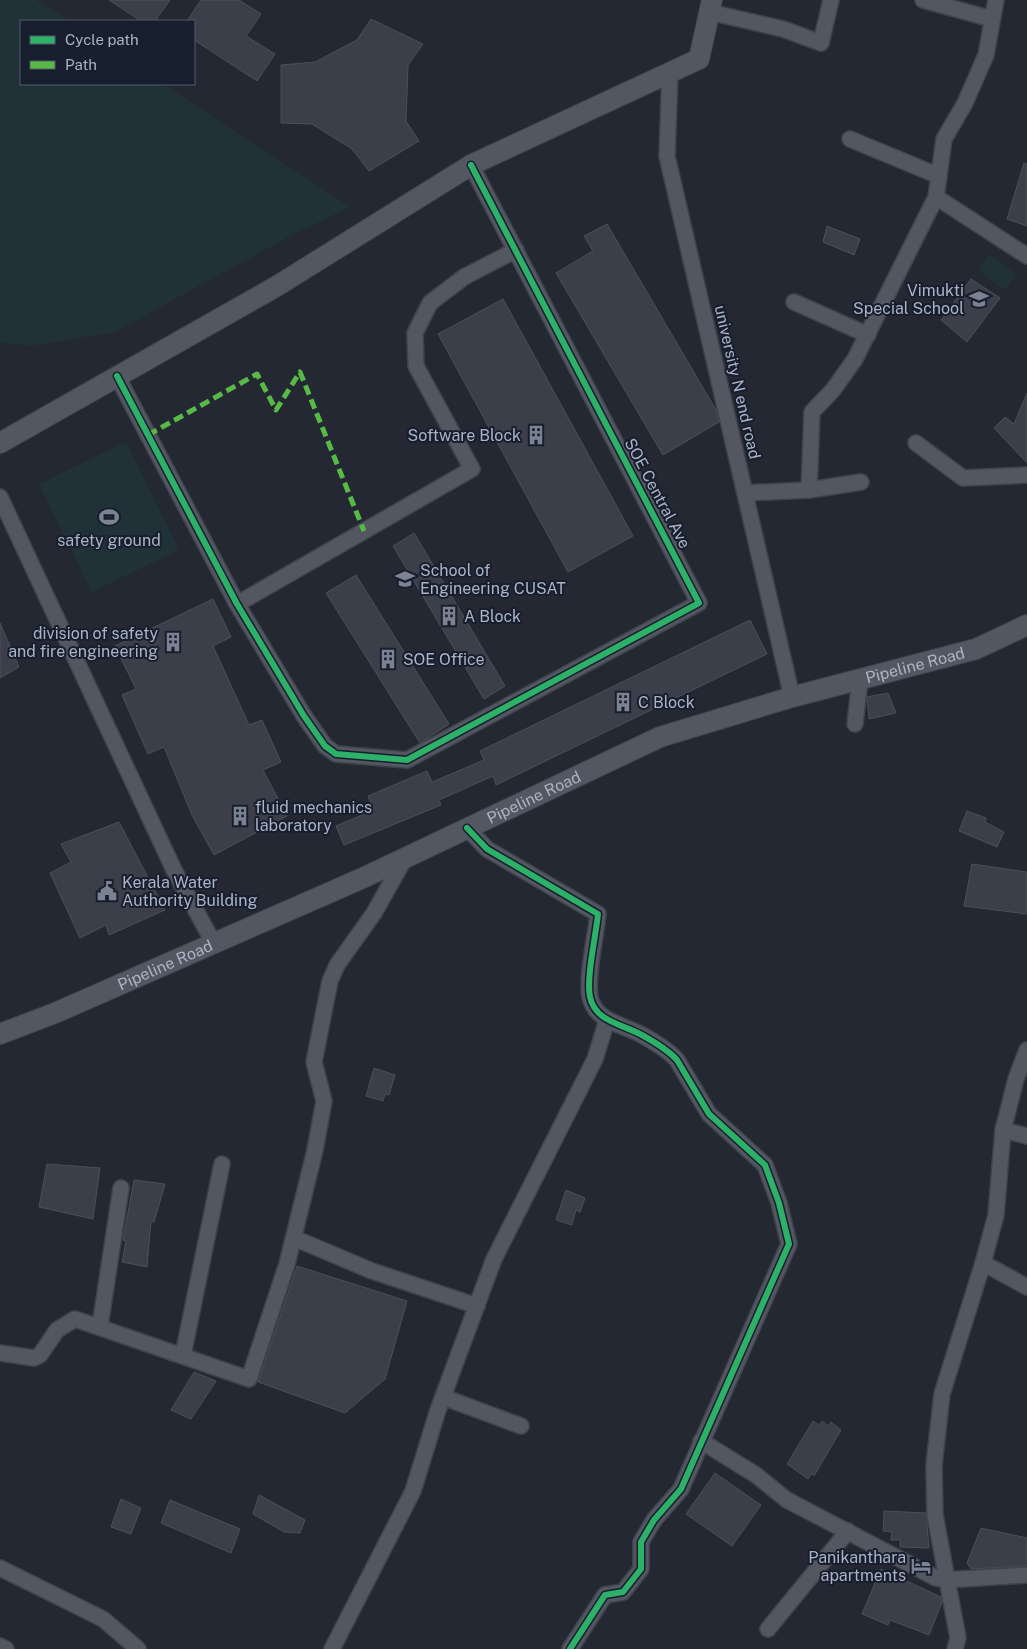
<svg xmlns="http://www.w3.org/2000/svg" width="1027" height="1649" font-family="'Public Sans',sans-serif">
	<rect width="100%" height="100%" fill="#232832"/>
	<g fill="#203238">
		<path d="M0,0H36L69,21H21V84H163L350,207L292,235L115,332L30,346L0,342Z"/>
		<path d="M989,254L1016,274L1005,290L978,270Z"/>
		<path d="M126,442L179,550L92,592L39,484Z"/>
	</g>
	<g fill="#3b3f49" stroke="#4a505a">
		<path d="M109,0H170L155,21H141Z"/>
		<path d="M201,0H239L261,14L246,36L275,54L257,81L194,40V21H187Z"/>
		<path d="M371,19L423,44L408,65L406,121L419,141L369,171L352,149L312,124L281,123V65L315,62L357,40Z"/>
		<path d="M1024,163L1027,164V226L1007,219Z"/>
		<path d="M607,224L716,410L719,422L663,455L556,273L593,251L584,236Z"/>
		<path d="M827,226L860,239L854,255L823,242Z"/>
		<path d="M971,279L1000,298L967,342L941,320Z"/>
		<path d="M503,299L633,536L568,572L438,334Z"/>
		<path d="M1027,393V463L994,428L1005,417L1014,424Z"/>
		<path d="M414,533L505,686L484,699L393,546Z"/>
		<path d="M356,575L449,724L420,743L326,593Z"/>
		<path d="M213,599L231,637L213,646L249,725L262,720L281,762L263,770L287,816L214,855L192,815L164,747L148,754L122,695L136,689L115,646Z"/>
		<path d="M750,620L767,654L496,785L493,776L439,800L441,805L344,845L336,826L374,810L368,796L427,771L432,782L484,760L480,751Z"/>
		<path d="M0,623L19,667L0,678Z"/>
		<path d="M888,693L896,713L869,719L867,697Z"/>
		<path d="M967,811L986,818L985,822L1004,832L997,847L959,831Z"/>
		<path d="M119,822L165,910L109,935L106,925L80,938L50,873L71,862L61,844Z"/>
		<path d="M972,864L1027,872V914L964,906Z"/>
		<path d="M374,1068L395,1075L389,1095L385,1094L383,1101L366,1096Z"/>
		<path d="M47,1164L100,1168L93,1219L39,1207Z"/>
		<path d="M134,1180L165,1184L154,1222L151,1221L147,1267L122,1262L126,1241L123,1240Z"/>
		<path d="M566,1190L585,1198L580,1212L576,1210L572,1225L556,1220Z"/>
		<path d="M297,1266L407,1301L385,1379L345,1413L258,1382Z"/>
		<path d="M194,1372L216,1381L191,1419L171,1410Z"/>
		<path d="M813,1421L819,1425L822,1421L828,1426L831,1422L841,1430L814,1476L812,1473L808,1479L787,1464Z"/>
		<path d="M715,1473L761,1505L732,1546L686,1514Z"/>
		<path d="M259,1495L305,1520L300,1533L284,1532L253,1514Z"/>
		<path d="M121,1499L141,1508L131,1534L111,1527Z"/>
		<path d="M170,1500L240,1529L231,1553L161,1523Z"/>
		<path d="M884,1511L926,1513L929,1548L900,1547V1540H891L892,1532L883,1531Z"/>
		<path d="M981,1528L1027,1538V1566L971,1569L967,1563Z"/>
		<path d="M881,1569L941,1597L942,1602L929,1635L890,1620L888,1625L862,1614Z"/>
	</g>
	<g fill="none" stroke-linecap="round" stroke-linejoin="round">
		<defs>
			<g id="minor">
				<path d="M923,0L992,19"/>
				<path d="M709,12L783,29L821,43L831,0"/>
				<path d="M670,72L667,156L792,697"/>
				<path d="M850,139L939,176"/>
				<path d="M936,197L1027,256"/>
				<path d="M794,302L868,335"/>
				<path d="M117,376L237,604L304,716L325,746L336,754L407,760L699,603L471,165"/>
				<path d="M916,443L963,478L1027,475"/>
				<path d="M809,490L812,412L833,390L855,359L936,197L944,139L965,103L986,55L996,0"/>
				<path d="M745,493L809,490L861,482"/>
				<path d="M0,497L174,870L213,942"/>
				<path d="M237,604L472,469L416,366L415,333L430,303L464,277L516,250"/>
				<path d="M855,724L860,679"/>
				<path d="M467,828L487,849L598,914C596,935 586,978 590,997C595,1021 621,1024 640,1034C653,1041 667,1049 677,1060L709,1114L765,1165L779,1203L789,1244L681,1489L654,1520L641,1542V1569L623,1592L605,1595L570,1649"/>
				<path d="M1027,1050L1016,1079L1003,1130L996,1215L983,1263L1027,1287"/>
				<path d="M1003,1130L1027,1136"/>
				<path d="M294,1238L372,1271L477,1306"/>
				<path d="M100,1326L121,1188"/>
				<path d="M0,1353L34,1358L40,1355L57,1330L75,1319L249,1379L287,1264L315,1150L324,1101L314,1062L330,981L337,965L374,913L405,858"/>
				<path d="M183,1355L222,1164"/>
				<path d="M443,1397L521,1426"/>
				<path d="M701,1441L756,1475L787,1500L936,1578L946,1580L1027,1575"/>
				<path d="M0,1568L103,1619L138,1649"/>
				<path d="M768,1629L848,1531"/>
				<path d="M0,1646L6,1649"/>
				<path d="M332,1649L413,1491L438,1410L494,1259L595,1059L607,1020"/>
				<path d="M955,1649L958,1638L935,1515L934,1465L942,1394L983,1263"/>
			</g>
			<g id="tertiary">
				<path d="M0,443L277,286L471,165L699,59L712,0"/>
				<path id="s1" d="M0,1034L55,1013L365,877L660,737L792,697L976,649L1027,625"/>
			</g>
		</defs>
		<use href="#minor" stroke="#40434c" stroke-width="18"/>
		<use href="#tertiary" stroke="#40434c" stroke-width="22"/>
		<use href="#minor" stroke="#525761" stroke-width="15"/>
		<use href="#tertiary" stroke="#525761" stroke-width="20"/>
		<path stroke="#58b947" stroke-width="5" stroke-dasharray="10 5" stroke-linecap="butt" d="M148,435L257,374L276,410L300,372L364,531"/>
		<defs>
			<g id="cycleway">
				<path d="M117,376L237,604L304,716L325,746L336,754L407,760L699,603L471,165"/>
				<path d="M467,828L487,849L598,914C596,935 586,978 590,997C595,1021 621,1024 640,1034C653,1041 667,1049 677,1060L709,1114L765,1165L779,1203L789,1244L681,1489L654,1520L641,1542V1569L623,1592L605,1595L570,1649"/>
			</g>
		</defs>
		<use href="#cycleway" stroke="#171e2d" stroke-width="9"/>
		<use href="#cycleway" stroke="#2db169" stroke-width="6"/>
	</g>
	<defs>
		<symbol id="school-bare" viewBox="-9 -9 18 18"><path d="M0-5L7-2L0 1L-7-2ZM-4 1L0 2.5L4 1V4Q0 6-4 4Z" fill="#7b8292" stroke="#171e2d" stroke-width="2.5" paint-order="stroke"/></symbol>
		<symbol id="building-bare" viewBox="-9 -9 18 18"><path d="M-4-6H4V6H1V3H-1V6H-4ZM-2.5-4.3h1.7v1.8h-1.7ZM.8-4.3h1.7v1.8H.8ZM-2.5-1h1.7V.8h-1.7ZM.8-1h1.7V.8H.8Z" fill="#7b8292" stroke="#171e2d" stroke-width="2.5" paint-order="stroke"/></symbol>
		<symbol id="stadium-bare" viewBox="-9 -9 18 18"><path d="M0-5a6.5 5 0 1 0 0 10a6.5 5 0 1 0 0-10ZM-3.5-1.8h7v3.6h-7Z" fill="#7b8292" stroke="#171e2d" stroke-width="2.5" paint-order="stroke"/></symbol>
		<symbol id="university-bare" viewBox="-9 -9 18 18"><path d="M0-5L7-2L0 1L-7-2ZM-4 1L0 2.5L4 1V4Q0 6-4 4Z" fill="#7b8292" stroke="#171e2d" stroke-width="2.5" paint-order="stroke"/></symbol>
		<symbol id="civic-bare" viewBox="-9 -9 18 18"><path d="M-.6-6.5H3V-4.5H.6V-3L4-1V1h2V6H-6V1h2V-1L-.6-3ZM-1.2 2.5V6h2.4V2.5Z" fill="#7b8292" stroke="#171e2d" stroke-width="2.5" paint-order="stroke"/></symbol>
		<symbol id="hotel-bare" viewBox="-9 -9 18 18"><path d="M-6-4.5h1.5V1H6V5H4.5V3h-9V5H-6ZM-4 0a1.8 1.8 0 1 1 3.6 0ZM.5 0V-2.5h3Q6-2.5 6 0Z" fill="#7b8292" stroke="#171e2d" stroke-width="2.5" paint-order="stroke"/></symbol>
	</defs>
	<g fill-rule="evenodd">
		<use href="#school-bare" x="965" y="285" width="28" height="28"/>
		<use href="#building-bare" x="522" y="421" width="28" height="28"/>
		<use href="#stadium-bare" x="95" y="503" width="28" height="28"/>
		<use href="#university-bare" x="391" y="565" width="28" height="28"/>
		<use href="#building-bare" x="435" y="602" width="28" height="28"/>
		<use href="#building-bare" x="159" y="628" width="28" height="28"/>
		<use href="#building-bare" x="374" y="645" width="28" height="28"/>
		<use href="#building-bare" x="609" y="688" width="28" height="28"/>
		<use href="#building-bare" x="226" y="802" width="28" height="28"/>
		<use href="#civic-bare" x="93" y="877" width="28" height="28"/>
		<use href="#hotel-bare" x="907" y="1552" width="28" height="28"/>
	</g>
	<g text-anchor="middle" stroke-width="4" stroke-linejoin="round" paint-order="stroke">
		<g font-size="16" fill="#abb3c6" stroke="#171e2d" text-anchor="start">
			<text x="964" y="296" text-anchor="end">Vimukti<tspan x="964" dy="18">Special School</tspan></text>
			<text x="521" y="441" text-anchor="end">Software Block</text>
			<text x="109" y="546" text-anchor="middle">safety ground</text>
			<text x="420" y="576">School of<tspan x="420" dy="18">Engineering CUSAT</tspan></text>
			<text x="464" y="622">A Block</text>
			<text x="158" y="639" text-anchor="end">division of safety<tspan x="158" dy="18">and fire engineering</tspan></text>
			<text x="403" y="665">SOE Office</text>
			<text x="638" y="708">C Block</text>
			<text x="255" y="813">fluid mechanics<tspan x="255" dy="18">laboratory</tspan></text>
			<text x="122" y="888">Kerala Water<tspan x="122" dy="18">Authority Building</tspan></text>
			<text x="906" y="1563" text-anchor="end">Panikanthara<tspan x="906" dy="18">apartments</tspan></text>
		</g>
		<g font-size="16" fill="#abb3c6" stroke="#171e2d">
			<text transform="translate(738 382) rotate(77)" y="6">university N end road</text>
			<text transform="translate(658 493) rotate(62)" y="6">SOE Central Ave</text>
			<text dy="6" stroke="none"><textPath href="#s1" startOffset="989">Pipeline Road</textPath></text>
			<text dy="6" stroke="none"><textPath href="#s1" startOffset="584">Pipeline Road</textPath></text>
			<text dy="6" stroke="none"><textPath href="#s1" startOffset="179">Pipeline Road</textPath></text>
		</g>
	</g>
	<rect x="20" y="20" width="175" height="65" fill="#171e2d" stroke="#525a6a"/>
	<rect x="30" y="36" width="25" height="8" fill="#2db169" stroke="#525a6a"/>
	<text x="65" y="45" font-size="15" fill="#abb3c6">Cycle path</text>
	<rect x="30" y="61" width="25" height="8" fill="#58b947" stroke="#525a6a"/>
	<text x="65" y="70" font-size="15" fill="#abb3c6">Path</text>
</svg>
